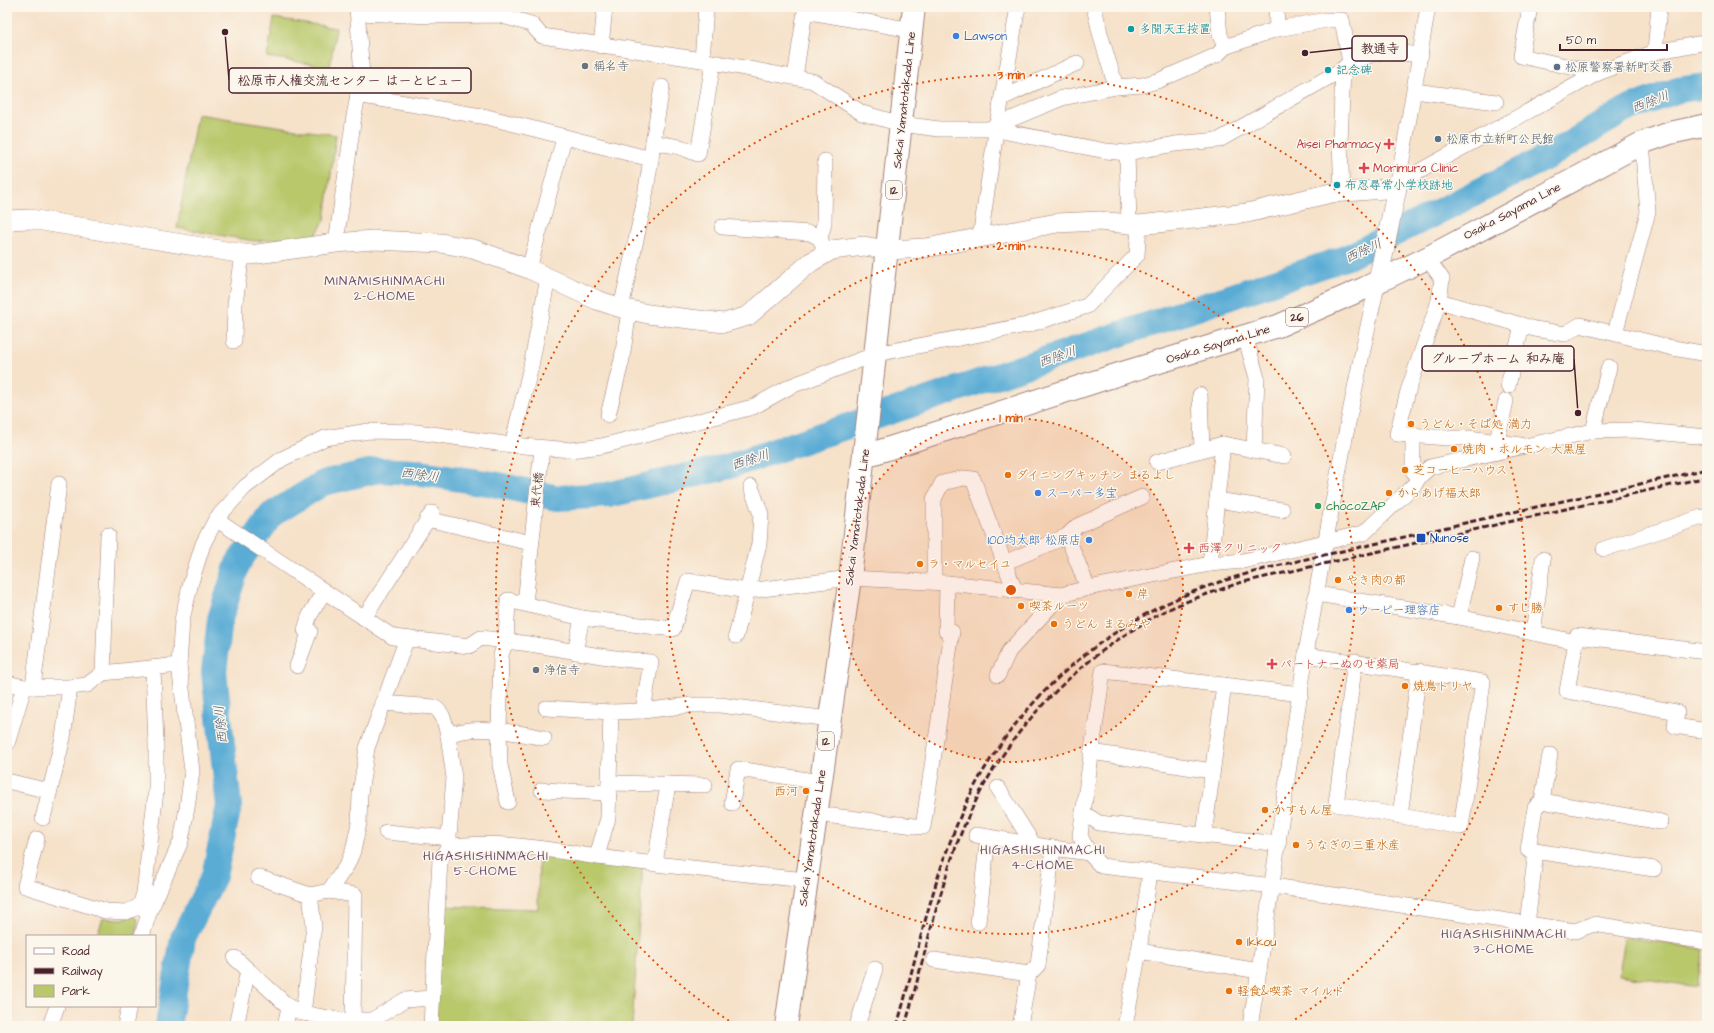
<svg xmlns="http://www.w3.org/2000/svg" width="1714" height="1033" font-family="'Architects Daughter','Klee One',sans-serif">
	<rect width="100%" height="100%" fill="#fbf7ec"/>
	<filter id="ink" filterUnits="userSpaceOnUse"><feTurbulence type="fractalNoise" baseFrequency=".025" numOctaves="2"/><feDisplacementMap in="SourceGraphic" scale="8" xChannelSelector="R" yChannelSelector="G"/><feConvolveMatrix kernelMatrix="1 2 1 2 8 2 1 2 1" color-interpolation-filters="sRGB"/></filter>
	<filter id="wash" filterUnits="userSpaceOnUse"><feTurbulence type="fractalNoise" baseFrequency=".012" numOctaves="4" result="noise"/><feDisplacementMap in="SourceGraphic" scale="16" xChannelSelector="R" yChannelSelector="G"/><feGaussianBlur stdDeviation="0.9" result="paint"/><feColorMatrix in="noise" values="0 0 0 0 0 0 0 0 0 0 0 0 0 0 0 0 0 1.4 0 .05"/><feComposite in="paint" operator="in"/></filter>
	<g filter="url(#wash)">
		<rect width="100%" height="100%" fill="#f6e1c9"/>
		<g fill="#b8c86a" stroke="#81744a">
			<path d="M274,18L336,28L330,67L267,57Z"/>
			<path d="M197,114L336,135L325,220L315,236L254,241L177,228Z"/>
			<path d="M539,848L643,862L632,1026H431L437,906L538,909Z"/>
			<path d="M134,916L138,920L136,936H97L103,918L122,919Z"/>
			<path d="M1625,937L1703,949L1697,987L1619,975Z"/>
		</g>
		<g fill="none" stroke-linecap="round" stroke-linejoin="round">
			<path stroke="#5aacd5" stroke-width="26" d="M168,1026L183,938L214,876L229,806L214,672L220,619L238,563L271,515L323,483L378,470L414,472L493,484L558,498L608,495L730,466L1348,257L1549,156L1625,110L1678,90L1707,86"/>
		</g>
	</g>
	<g filter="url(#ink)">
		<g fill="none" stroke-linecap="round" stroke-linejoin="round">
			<defs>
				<g id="minor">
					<path d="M1094,7L1101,37L1116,87L1143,85L1160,80L1217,55L1225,47L1277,29L1276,7"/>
					<path d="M1217,7L1220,35L1225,47"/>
					<path d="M1530,7L1521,56L1598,73"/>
					<path d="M358,13L432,16L499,15L531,24L542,36L702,60L813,81L862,113L901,124L939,129H988L997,125L1018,7"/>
					<path d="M1277,29L1327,20H1342L1350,62"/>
					<path d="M601,46L605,7"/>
					<path d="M1655,52L1659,7"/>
					<path d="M702,60L706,7"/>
					<path d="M795,77L805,11L912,30"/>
					<path d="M1415,91L1496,102"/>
					<path d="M357,95L487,117L651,159L653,142L680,147L698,154L713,63"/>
					<path d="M1002,98L1077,63"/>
					<path d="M997,125L1007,132L1106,151L1127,153L1175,144L1219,140L1343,69L1350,62L1383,51L1421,55"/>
					<path d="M997,125L1062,98L1116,87"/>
					<path d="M653,142L662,87"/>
					<path d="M1127,153L1129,224"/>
					<path d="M1398,183L1598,73L1655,52L1707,42"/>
					<path d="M1398,183L1428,7"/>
					<path d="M1342,192L1340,143L1343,69"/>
					<path d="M722,227L810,233L820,238L826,254"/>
					<path d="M820,238L824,224L825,161"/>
					<path d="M980,238L997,125"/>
					<path d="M336,243L354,116L362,76L357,7"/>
					<path d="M1427,258L1442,279L1439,301L1535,329L1565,334L1580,325L1673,348L1707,354"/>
					<path d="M529,269L564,138"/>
					<path d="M1439,301L1408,391L1397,434L1447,438H1469L1520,445"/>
					<path d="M621,308L643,208L651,159"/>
					<path d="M1615,333L1648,212L1642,143"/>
					<path d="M1245,336L1257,378L1254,450"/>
					<path d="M234,341L235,304L242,254"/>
					<path d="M1508,386L1522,325"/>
					<path d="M1200,395L1202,450"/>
					<path d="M608,415L622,359L629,310"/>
					<path d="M1593,431L1634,430L1707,437"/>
					<path d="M1413,436V471L1419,477"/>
					<path d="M1497,441L1506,401"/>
					<path d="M512,445L531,366L548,278"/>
					<path d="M1157,462L1223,444L1284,456"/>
					<path d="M1217,500L1282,510"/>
					<path d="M216,519L393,637L469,646L481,638L506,641L508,600L582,618L673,629L688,581L747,591L850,578L947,583L1061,595L1088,588L1210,564L1243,561L1364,533L1415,484L1419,477L1430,467L1593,431L1609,367"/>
					<path d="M427,519L531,543"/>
					<path d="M1067,536L1077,526L1142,497"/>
					<path d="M1604,549L1702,517L1707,518"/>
					<path d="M1004,563L1067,536L1088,588"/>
					<path d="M1210,564L1223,444"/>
					<path d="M934,582V499L942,483L964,478L973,479L1015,591"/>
					<path d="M1317,594L1459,617L1576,642L1577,636L1707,652"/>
					<path d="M525,603L542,449"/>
					<path d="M1459,617L1472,558"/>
					<path d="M364,618L432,513"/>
					<path d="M1533,633L1543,559"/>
					<path d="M736,636L759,544L761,514L751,487"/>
					<path d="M1576,642L1567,691L1677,712L1675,726L1707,731"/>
					<path d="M575,652L582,618"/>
					<path d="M1306,655L1483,682L1461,827L1336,804L1355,661"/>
					<path d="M297,666L310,631L305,630L309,617L324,591"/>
					<path d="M103,673L108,535"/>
					<path d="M998,675L1009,651L1061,595"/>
					<path d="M7,683L24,687H70L87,685L103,673L179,665"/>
					<path d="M33,687L59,484"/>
					<path d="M383,703L434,707C444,713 445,724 448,735"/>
					<path d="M546,708L611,712"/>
					<path d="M7,744L24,687"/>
					<path d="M1092,752L1212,771"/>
					<path d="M1550,755L1542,801L1535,808L1528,850L1654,869"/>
					<path d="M7,781L49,791"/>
					<path d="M609,783L705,785"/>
					<path d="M998,788L1033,844"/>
					<path d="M542,790L609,793"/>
					<path d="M1542,801L1661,822"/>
					<path d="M508,802L500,765L499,729L501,655L506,641C554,646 602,659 651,662L643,711"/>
					<path d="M732,803L738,769L820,782"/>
					<path d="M1083,813L1080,836L1089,853"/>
					<path d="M816,814L923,827L952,632L946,631L947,583"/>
					<path d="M1400,816L1419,671"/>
					<path d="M43,818L63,738L70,687"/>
					<path d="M386,832L449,838"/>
					<path d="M976,835L1053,848"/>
					<path d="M1204,835L1224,685"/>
					<path d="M37,839L25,886L106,911L126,912L140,906L148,912"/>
					<path d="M1279,844L1099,823L1083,813L1103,671L1301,694"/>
					<path d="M448,847L454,778L448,735C477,724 515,732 544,738"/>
					<path d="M597,856L608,818L611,712L643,711L690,705H720L829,719"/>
					<path d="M655,863L668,784"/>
					<path d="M258,877L310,895L329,891L355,895L353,1020"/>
					<path d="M329,891L347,865L353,851L359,823L360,794L367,748L407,638"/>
					<path d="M140,906L144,893L156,791V744L153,668"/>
					<path d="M978,922L988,837"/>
					<path d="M1527,924L1536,851"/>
					<path d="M142,936L149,913L181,841L187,808L192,771L179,665L182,620L191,582L203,544L216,519L245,487L282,459L325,438L369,431L417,432L512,445L571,450L602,446L753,407L791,386L876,354L1027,325L1087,306L1137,255L1139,225"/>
					<path d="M1139,951L1150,872"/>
					<path d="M235,958L289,1007L303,1013L339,1020H372L405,1000L432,998"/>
					<path d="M934,960L1029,974"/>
					<path d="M303,1013L314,926L310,895"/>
					<path d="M50,1026L57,1006"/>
					<path d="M125,1026L129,1006"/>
					<path d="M236,1026L248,970"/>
					<path d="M285,1026L289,1007"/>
					<path d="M431,1026L440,860L448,847C495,839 551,850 598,857C667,866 737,873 806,880"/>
					<path d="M857,1026L875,969"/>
					<path d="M1020,1026L1029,974L1038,965L1053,848L1089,853L1101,866L1273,886L1575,931L1594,924L1707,942"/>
					<path d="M1125,1026L1139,951L1259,971"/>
					<path d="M1250,1026C1271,902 1286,778 1306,654C1327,529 1350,404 1378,281"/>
				</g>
				<g id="tertiary">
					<path d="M7,220L30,219L250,255L336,243L373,240L441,243L473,249L529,269L597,300L621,308L648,314L724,323L748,316L811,262L832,250L864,246L887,250L926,248L1057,223L1099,221L1139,225L1247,213L1331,193L1385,189L1398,183"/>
					<path d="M1378,281L1398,183"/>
				</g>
				<g id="primary">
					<path d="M865,456L1116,375L1278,326L1365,288L1427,258L1642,143L1670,133L1707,125"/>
					<path d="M786,1026L850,578L914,7"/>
				</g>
			</defs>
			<use href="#minor" stroke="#a0807a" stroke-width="16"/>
			<use href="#tertiary" stroke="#a0807a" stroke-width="20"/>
			<use href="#primary" stroke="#a0807a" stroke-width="24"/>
			<use href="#minor" stroke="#fff" stroke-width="15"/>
			<use href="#tertiary" stroke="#fff" stroke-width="19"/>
			<use href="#primary" stroke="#fff" stroke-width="22"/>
			<g stroke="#4a1f2b" stroke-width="3" stroke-dasharray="6 3" stroke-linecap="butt">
				<path d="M897,1026C920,945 939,847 981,775C1038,677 1129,608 1236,577C1290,561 1346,551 1400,538C1502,514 1605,492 1707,469"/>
				<path d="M905,1026C921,969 934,911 953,855C989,749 1065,665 1163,612C1187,600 1214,592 1239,583L1707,477"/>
			</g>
		</g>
	</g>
	<circle cx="1011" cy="590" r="172" fill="#e0560e" fill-opacity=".12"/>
	<g fill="none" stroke="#e0560e" stroke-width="2" stroke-dasharray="2 4">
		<circle cx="1011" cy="590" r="172"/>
		<circle cx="1011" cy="590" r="344"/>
		<path d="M734 1024A515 515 0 1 1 1288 1024"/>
	</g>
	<g fill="#0f9aa8" stroke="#fbf7ec" stroke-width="1.5">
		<circle cx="1131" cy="29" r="4"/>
		<circle cx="1328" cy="70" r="4"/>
		<circle cx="1337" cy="185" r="4"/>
	</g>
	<g fill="#3f7fe0" stroke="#fbf7ec" stroke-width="1.5">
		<circle cx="956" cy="36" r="4"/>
		<circle cx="1038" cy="493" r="4"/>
		<circle cx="1089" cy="540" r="4"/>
		<circle cx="1349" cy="610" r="4"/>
	</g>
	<g fill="#6b7280" stroke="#fbf7ec" stroke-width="1.5">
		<circle cx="585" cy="66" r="4"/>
		<circle cx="536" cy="670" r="4"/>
	</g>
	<g fill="#5c6f8a" stroke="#fbf7ec" stroke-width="1.5">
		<circle cx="1557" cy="67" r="4"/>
		<circle cx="1438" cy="139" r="4"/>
	</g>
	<g fill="#e0444e" stroke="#fbf7ec" stroke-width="1.5">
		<path d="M1387 138h4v4h4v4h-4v4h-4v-4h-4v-4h4z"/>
		<path d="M1362 162h4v4h4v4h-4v4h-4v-4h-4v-4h4z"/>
		<path d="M1187 542h4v4h4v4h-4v4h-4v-4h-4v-4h4z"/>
		<path d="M1270 658h4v4h4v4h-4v4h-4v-4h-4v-4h4z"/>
	</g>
	<g fill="#e8710a" stroke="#fbf7ec" stroke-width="1.5">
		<circle cx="1411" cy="424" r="4"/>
		<circle cx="1454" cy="449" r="4"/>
		<circle cx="1405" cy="470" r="4"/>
		<circle cx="1008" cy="475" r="4"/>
		<circle cx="1389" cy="493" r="4"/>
		<circle cx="920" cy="564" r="4"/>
		<circle cx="1338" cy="580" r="4"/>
		<circle cx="1129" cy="594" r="4"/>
		<circle cx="1021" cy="606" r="4"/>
		<circle cx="1499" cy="608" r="4"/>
		<circle cx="1054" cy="624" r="4"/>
		<circle cx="1405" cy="686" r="4"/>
		<circle cx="806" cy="791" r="4"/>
		<circle cx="1265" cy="810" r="4"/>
		<circle cx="1296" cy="845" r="4"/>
		<circle cx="1239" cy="942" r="4"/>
		<circle cx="1229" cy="991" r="4"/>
	</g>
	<circle fill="#2e9e5b" stroke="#fbf7ec" stroke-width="1.5" cx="1318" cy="506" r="4"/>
	<rect fill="#1a4fb4" stroke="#fbf7ec" stroke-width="1.5" x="1416" y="533" width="10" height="10" rx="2"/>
	<g text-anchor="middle" stroke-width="3" stroke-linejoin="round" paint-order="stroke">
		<g fill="#fbf7ec" stroke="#7f6065" stroke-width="1">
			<rect x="886" y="181" width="16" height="18" rx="3"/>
			<rect x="1286" y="308" width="22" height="18" rx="3"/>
			<rect x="818" y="732" width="16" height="18" rx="3"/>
		</g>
		<g font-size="11" font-weight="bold" fill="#4a1f2b">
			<text x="894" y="194">12</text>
			<text x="1297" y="321">26</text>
			<text x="826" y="745">12</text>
		</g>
		<g font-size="12" fill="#0d838f" stroke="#fbf7ec" text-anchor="start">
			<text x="1139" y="33">多聞天王按置</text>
			<text x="1336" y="74">記念碑</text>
			<text x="1345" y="189">布忍尋常小学校跡地</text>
		</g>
		<g font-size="12" fill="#366cbe" stroke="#fbf7ec" text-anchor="start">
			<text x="964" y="40">Lawson</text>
			<text x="1046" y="497">スーパー多宝</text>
			<text x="1081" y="544" text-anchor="end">100均太郎 松原店</text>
			<text x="1357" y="614">ウーピー理容店</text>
		</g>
		<g font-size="12" fill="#5b616d" stroke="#fbf7ec" text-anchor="start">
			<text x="593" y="70">稱名寺</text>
			<text x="544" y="674">浄信寺</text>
		</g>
		<g font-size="12" fill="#4e5e75" stroke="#fbf7ec" text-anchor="start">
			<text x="1565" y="71">松原警察署新町交番</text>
			<text x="1446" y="143">松原市立新町公民館</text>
		</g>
		<g font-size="12" fill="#4a1f2b" stroke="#fbf7ec">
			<text transform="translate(904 100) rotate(-84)" y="4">Sakai Yamatotakada Line</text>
			<text transform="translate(1512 211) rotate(-28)" y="4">Osaka Sayama Line</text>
			<text transform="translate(1218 344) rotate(-17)" y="4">Osaka Sayama Line</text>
			<text transform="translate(537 490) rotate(-84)" y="4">東代橋</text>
			<text transform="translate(857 517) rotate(-83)" y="4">Sakai Yamatotakada Line</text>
			<text transform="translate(812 838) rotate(-82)" y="4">Sakai Yamatotakada Line</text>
		</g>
		<g font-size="12" fill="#be3a42" stroke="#fbf7ec" text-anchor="start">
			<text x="1381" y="148" text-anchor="end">Aisei Pharmacy</text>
			<text x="1373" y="172">Morimura Clinic</text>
			<text x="1198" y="552">西澤クリニック</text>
			<text x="1280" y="668">パートナーぬのせ薬局</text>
		</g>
		<g font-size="12" fill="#c56008" stroke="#fbf7ec" text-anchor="start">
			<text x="1419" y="428">うどん・そば処 満力</text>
			<text x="1462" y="453">焼肉・ホルモン 大黒屋</text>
			<text x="1413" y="474">芝コーヒーハウス</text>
			<text x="1016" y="479">ダイニングキッチン まるよし</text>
			<text x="1397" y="497">からあげ福太郎</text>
			<text x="928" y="568">ラ・マルセイユ</text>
			<text x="1346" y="584">やき肉の都</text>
			<text x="1137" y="598">岸</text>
			<text x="1029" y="610">喫茶ルーツ</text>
			<text x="1507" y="612">すし勝</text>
			<text x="1062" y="628">うどん まるみや</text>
			<text x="1413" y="690">焼鳥トリヤ</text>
			<text x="798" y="795" text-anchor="end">西河</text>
			<text x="1273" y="814">かすもん屋</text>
			<text x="1304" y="849">うなぎの三重水産</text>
			<text x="1247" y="946">Ikkou</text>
			<text x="1237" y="995">軽食&amp;喫茶 マイルド</text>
		</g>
		<g font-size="12" fill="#27864d" stroke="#fbf7ec" text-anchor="start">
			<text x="1326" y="510">chocoZAP</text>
		</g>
		<g font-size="12" fill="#164399" stroke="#fbf7ec" text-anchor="start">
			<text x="1430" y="542">Nunose</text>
		</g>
		<g font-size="13" font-style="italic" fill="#50576f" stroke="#fbf7ec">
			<text transform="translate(1650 101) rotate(-21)" y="5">西除川</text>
			<text transform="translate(1363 250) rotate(-25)" y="5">西除川</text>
			<text transform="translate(1057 356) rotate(-19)" y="5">西除川</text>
			<text transform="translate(750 459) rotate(-18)" y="5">西除川</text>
			<text transform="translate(420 474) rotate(7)" y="5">西除川</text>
			<text transform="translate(220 725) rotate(-96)" y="5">西除川</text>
		</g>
		<g font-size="13" letter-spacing="1" fill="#735272" stroke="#fbf7ec">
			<text x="385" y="285">MINAMISHINMACHI<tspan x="385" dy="15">2-CHOME</tspan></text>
			<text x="1043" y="854">HIGASHISHINMACHI<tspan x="1043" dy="15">4-CHOME</tspan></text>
			<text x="486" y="860">HIGASHISHINMACHI<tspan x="486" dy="15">5-CHOME</tspan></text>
			<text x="1504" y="938">HIGASHISHINMACHI<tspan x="1504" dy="15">3-CHOME</tspan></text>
		</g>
	</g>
	<circle cx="1011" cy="590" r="6" fill="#e0560e" stroke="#fbf7ec" stroke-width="2"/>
	<g font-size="12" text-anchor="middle" font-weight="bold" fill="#e0560e" stroke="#fbf7ec" stroke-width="3" stroke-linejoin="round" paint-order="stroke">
		<text x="1011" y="79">3 min</text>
		<text x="1011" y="250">2 min</text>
		<text x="1011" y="422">1 min</text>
	</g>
	<path fill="none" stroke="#4a1f2b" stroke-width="1.5" d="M1305 53L1352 48M225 32L229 80M1578 413L1574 359"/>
	<g fill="#4a1f2b" stroke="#fbf7ec" stroke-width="1.5">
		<circle cx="1305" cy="53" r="4"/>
		<circle cx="225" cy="32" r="4"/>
		<circle cx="1578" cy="413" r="4"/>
	</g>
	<g fill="#fbf7ec" stroke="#4a1f2b" stroke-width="1.5">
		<rect x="1352" y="36" width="55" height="25" rx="4"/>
		<rect x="229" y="68" width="242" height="25" rx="4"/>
		<rect x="1422" y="346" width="152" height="25" rx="4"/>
	</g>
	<g font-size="13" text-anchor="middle" font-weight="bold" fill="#4a1f2b">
		<text x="1380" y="53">教通寺</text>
		<text x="350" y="85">松原市人権交流センター はーとビュー</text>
		<text x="1498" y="363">グループホーム 和み庵</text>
	</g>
	<rect width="1714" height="1033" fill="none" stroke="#fbf7ec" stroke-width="24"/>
	<rect x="26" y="935" width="130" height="72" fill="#fbf7ec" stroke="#b4a19f"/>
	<rect x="34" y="948" width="20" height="6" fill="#ffffff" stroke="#b4a19f"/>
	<text x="62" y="955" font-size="12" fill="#4a1f2b">Road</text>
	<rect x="34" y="968" width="20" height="6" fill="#4a1f2b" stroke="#b4a19f"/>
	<text x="62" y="975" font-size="12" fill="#4a1f2b">Railway</text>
	<rect x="34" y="985" width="20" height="12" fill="#b8c86a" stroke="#b4a19f"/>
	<text x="62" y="995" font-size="12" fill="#4a1f2b">Park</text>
	<path d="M1560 44v6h107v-6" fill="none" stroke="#4a1f2b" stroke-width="2"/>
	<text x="1566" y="44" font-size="12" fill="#4a1f2b" stroke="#fbf7ec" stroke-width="3" paint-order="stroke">50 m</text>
</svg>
